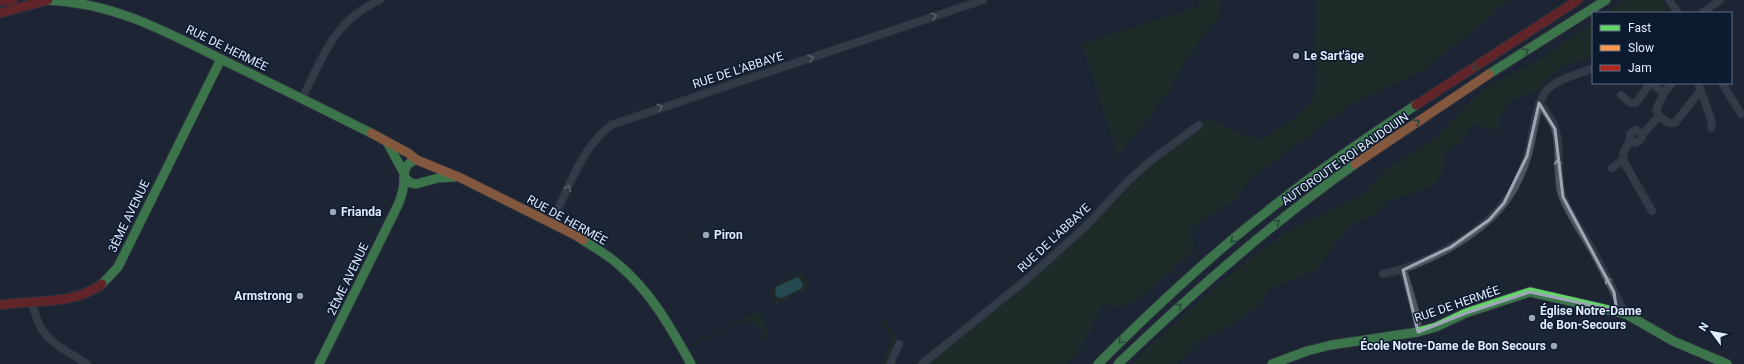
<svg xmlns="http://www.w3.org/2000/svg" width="1744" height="364" font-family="Roboto,sans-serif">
	<rect width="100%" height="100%" fill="#1d2533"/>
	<g fill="#21341e">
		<path d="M1198,0H1222L1218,19L1206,31L1183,65L1168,94L1158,102L1151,117L1141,126L1118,156L1082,44L1200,6Z"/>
		<path d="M1316,0H1508L1465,38L1437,58L1429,68L1350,105L1251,178L1234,201L1191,227L1194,250L1143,296L1120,308L1103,304L1077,354L1066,364H922L1027,279L1154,158L1208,118L1238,133L1261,140L1295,118L1311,103L1317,84L1314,35L1316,27Z"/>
		<path d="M1624,0H1662L1669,9L1668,13H1606Z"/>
		<path d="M1593,22V57C1576,62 1546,70 1542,88L1505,104V113L1499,117V124L1495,130L1471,124L1465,138L1446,152L1440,175L1434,186L1387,201L1377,214L1353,224L1333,245L1318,269L1270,289L1260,304L1235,323L1196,343L1177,364H1132L1156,340L1238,268L1291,229L1362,195L1387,169L1435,139L1460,112L1487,87L1538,61Z"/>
		<path d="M802,272L810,287L776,304L770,291L773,290L772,287Z"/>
		<path d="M760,311L769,336L765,339C762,332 757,323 748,322C736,322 705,340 693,346L692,344Z"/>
		<path d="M885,321L896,338V341L887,364H881L892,338L881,323Z"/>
	</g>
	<path fill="#317576" d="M798,277L803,284L802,288L782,298L777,297L775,292L776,287Z"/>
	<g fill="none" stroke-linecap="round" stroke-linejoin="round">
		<defs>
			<g id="street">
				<path d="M1669,0L1678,13"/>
				<path d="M1702,13L1720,0"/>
				<path d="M1698,83L1712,122L1711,128"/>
				<path d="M1722,83L1741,114"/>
				<path d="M1664,93L1672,83"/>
				<path d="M1621,95L1630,103H1636L1650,83L1664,93L1656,110L1660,117"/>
				<path d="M302,99C322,58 335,19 380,0"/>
				<path d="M1539,103C1544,109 1549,116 1553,123C1563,145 1555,172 1562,195C1569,214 1582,232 1592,249C1604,271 1614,293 1626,314"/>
				<path d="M1643,134C1642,139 1640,141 1635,143L1630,140V134L1635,130L1643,134L1656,119L1660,117L1669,123H1675L1700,91"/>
				<path d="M1630,140L1623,154L1624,162L1652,211"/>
				<path d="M1612,168L1623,160"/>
				<path d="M552,223C567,190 582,147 611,125L983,0"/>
				<path d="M1403,270L1416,314L1418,332"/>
				<path d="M1383,274C1423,266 1479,236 1504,203C1515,189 1523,171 1528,154C1533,137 1536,102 1547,90C1557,79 1579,74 1593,68"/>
				<path d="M31,301C34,309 36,318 40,326C48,343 71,353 87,364"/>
				<path d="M890,364L899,344"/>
				<path d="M922,364L1027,279L1085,227L1128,181L1154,158L1199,125"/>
			</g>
			<g id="fast">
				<path d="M46,0C118,3 170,34 233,65C279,87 325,110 371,133"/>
				<path d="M1489,74L1606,0"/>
				<path d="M387,142L404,173"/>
				<path d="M404,177L411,183L416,184L438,178L455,177"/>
				<path d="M583,240C595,248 608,255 619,265C651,292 671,328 691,364"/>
				<path d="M102,284L118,267L221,59"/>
				<path d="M319,364L398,205C400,200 402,195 403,189C405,177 401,163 417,160"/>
				<path d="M1098,364C1151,311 1206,259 1265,213C1313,174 1364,139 1416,105"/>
				<path d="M1118,364C1193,292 1270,224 1355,164"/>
				<path d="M1272,364L1307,351L1331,345L1418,332L1436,327L1466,313L1530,292L1626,314L1673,341L1727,364"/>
			</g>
			<g id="slow">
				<path d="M371,133L408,153L417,160L461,178L573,234L583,240"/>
				<path d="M1355,164L1489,74"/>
			</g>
			<g id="jam">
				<path d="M0,1L13,0"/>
				<path d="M0,13L48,0"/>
				<path d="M1416,105L1578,0"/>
				<path d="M0,305C34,300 74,305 102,284"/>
			</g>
		</defs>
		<use href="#street" stroke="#393f4b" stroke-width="9"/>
		<use href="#fast" stroke="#393f4b" stroke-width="11"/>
		<use href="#slow" stroke="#393f4b" stroke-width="11"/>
		<use href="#jam" stroke="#393f4b" stroke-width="11"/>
		<use href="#street" stroke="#515762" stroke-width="7"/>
		<use href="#fast" stroke="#63d668" stroke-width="9"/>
		<use href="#slow" stroke="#ff974d" stroke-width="9"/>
		<use href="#jam" stroke="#b3261e" stroke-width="9"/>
	</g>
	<defs><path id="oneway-chevron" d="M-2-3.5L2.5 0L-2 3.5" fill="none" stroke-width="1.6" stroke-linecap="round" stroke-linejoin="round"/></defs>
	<g stroke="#99a1ae">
		<use href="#oneway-chevron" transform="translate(934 16) rotate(-18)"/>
		<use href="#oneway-chevron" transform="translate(811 58) rotate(-19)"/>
		<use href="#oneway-chevron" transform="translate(660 107) rotate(-18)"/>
		<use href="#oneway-chevron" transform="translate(1558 162) rotate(-92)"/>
		<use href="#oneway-chevron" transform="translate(568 188) rotate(-64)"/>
		<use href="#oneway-chevron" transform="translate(1608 280) rotate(-117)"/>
	</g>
	<g stroke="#38784c">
		<use href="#oneway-chevron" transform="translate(1526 51) rotate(-33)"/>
		<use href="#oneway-chevron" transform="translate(1475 67) rotate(147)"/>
		<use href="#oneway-chevron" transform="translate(1417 122) rotate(-33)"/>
		<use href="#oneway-chevron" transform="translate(1277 222) rotate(-38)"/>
		<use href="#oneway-chevron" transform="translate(1233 240) rotate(140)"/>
		<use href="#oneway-chevron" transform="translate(1179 306) rotate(-43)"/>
		<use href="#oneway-chevron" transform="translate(1121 341) rotate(135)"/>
	</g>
	<path d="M0 0H1744V364H0ZM1539,103L1555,129L1563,197L1614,292L1616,306L1613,310L1530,292L1466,313L1418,332L1403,270L1451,247L1489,220L1504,203L1527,156Z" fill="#1d2533" fill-opacity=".55" fill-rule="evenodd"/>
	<path fill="none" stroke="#9ca6b5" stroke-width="3" stroke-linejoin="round" d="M1539,103L1555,129L1563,197L1614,292L1616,306L1613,310L1530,292L1466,313L1418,332L1403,270L1451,247L1489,220L1504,203L1527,156Z"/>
	<g fill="#9ca6b5" stroke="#0c1a30" stroke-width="1.5">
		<circle cx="1296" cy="56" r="4"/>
		<circle cx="333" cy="212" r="4"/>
		<circle cx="706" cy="235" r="4"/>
		<circle cx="300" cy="296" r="4"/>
		<circle cx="1532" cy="318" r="4"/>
		<circle cx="1554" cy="346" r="4"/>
	</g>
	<g text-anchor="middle" stroke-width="3" stroke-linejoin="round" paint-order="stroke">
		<g font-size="12" fill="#e1ebfb" stroke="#0c1a30">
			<text transform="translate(227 48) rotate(26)" y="4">RUE DE HERMÉE</text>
			<text transform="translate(738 70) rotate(-18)" y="4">RUE DE L'ABBAYE</text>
			<text transform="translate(1345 159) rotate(-35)" y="4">AUTOROUTE ROI BAUDOUIN</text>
			<text transform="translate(129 216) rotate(-64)" y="4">3ÈME AVENUE</text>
			<text transform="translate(567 220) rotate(29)" y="4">RUE DE HERMÉE</text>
			<text transform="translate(1054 238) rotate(-43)" y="4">RUE DE L'ABBAYE</text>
			<text transform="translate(348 279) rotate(-64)" y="4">2ÈME AVENUE</text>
			<text transform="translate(1457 304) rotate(-19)" y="4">RUE DE HERMÉE</text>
		</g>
		<g font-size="12" font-weight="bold" fill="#e1ebfb" stroke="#0c1a30" text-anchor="start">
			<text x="1304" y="60">Le Sart'âge</text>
			<text x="341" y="216">Frianda</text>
			<text x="714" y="239">Piron</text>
			<text x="292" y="300" text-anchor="end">Armstrong</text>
			<text x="1540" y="315">Église Notre-Dame<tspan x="1540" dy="14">de Bon-Secours</tspan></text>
			<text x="1546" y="350" text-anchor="end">École Notre-Dame de Bon Secours</text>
		</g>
	</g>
	<rect x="1592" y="12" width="140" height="72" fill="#0c1a30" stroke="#616e81"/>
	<rect x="1600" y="25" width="20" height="6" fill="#63d668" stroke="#616e81"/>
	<text x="1628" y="32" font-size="12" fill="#e1ebfb">Fast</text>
	<rect x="1600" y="45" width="20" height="6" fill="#ff974d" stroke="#616e81"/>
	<text x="1628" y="52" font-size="12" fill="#e1ebfb">Slow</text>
	<rect x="1600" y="65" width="20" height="6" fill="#b3261e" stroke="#616e81"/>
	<text x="1628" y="72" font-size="12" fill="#e1ebfb">Jam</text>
	<g transform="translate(1712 332) rotate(302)" stroke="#0c1a30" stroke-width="3" paint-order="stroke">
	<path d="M0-3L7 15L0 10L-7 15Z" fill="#e1ebfb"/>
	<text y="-6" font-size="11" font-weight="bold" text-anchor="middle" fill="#e1ebfb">N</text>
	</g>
</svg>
